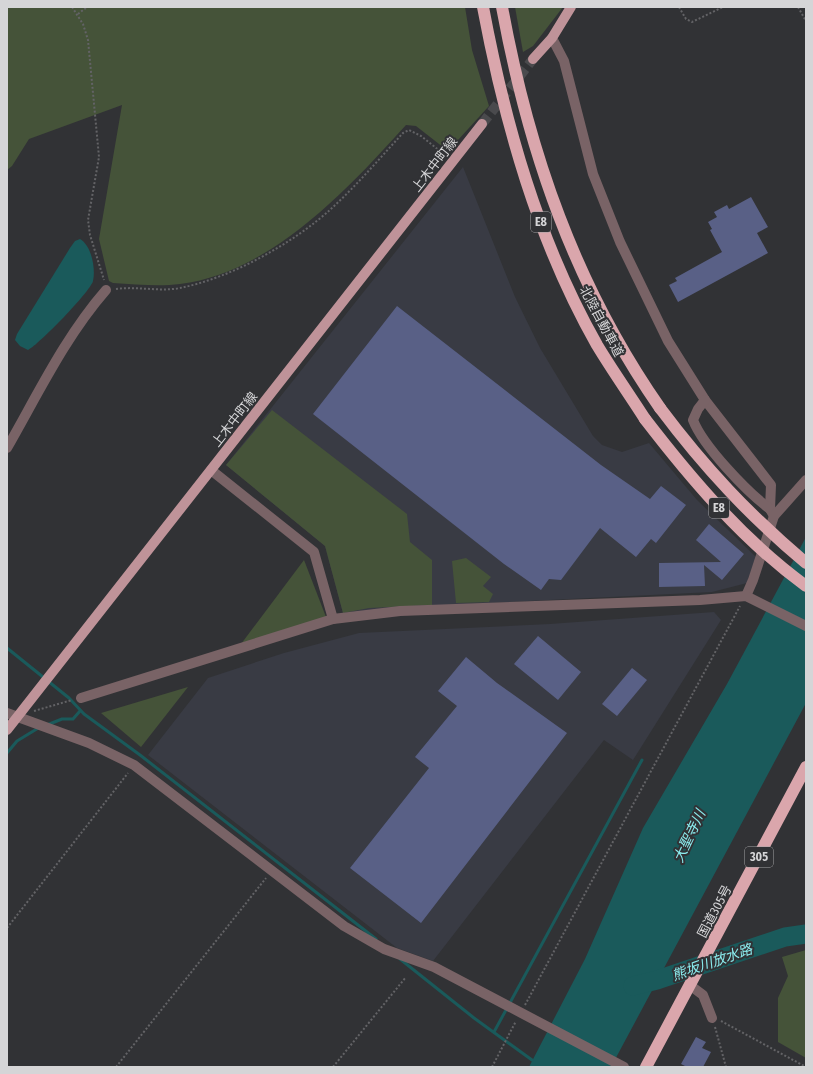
<svg xmlns="http://www.w3.org/2000/svg" width="813" height="1074" font-family="'Fira Sans Condensed','Noto Sans JP',sans-serif">
	<rect width="100%" height="100%" fill="#313235"/>
	<g fill="#393b44">
		<path d="M463,167L515,297L540,348L593,436L602,445L622,452L649,443L697,500L756,557L747,583L712,592L448,605L343,613L325,546L226,465Z"/>
		<path d="M714,612L721,620L633,760L604,740L433,961L397,948L148,755L208,678L284,653L359,633L550,624Z"/>
	</g>
	<g fill="#455339">
		<path d="M7,7H465L472,50L489,106L448,151L416,126L406,125C347,190 272,272 180,284C158,287 135,284 113,283L109,281L99,239L122,105L29,139L12,166L7,170Z"/>
		<path d="M515,7H563L533,46L523,52Z"/>
		<path d="M272,410L407,514L410,542L432,560V605L369,608L343,613L325,546L226,465Z"/>
		<path d="M466,558L491,577L483,586L493,594L489,602L456,603L452,561Z"/>
		<path d="M304,560L326,617L241,644Z"/>
		<path d="M188,687L141,747L101,713Z"/>
		<path d="M806,950V1058L778,1042V998L788,976L782,957Z"/>
	</g>
	<g fill="#1a5a5b">
		<path d="M80,239C91,245 96,268 93,281C90,292 39,344 28,350L20,346L15,340L17,334L70,248L75,241Z"/>
		<path d="M806,537V703L611,1067H529L585,959L643,828L727,684Z"/>
	</g>
	<g fill="none" stroke-linecap="round" stroke-linejoin="round">
		<g stroke="#1a5a5b" stroke-width="3">
			<path d="M7,648L69,698L84,714L140,755L376,939"/>
			<path d="M47,725L62,719H73L80,711"/>
			<path d="M7,753L17,741L40,727"/>
			<path d="M400,959L474,1018L532,1060"/>
			<path d="M494,1032L642,760"/>
		</g>
		<path stroke="#1a5a5b" stroke-width="19" d="M633,986L657,980L785,937L806,934"/>
	</g>
	<g fill="#596086">
		<path d="M751,197L768,227L757,233L768,253L678,302L669,285L677,281L675,278L722,252L710,230L712,229L708,222L717,217L714,212L727,205L729,209Z"/>
		<path d="M397,306L601,465L650,499L661,486L686,505L656,543L651,539L636,557L600,528L561,580L549,579L541,590L504,564L313,414Z"/>
		<path d="M709,524L744,554L722,580L704,565L705,586L659,587V563L721,562L696,540Z"/>
		<path d="M538,636L581,672L558,700L514,664Z"/>
		<path d="M466,657L497,683L567,733L421,923L350,868L429,768L415,757L457,706L438,691Z"/>
		<path d="M632,668L647,680L617,716L602,704Z"/>
		<path d="M696,1037L706,1042L702,1048L711,1052L703,1067H687L681,1064Z"/>
	</g>
	<g fill="none" stroke-linecap="round" stroke-linejoin="round">
		<path stroke="#4a4a4d" stroke-width="10" stroke-dasharray="10 5" stroke-linecap="butt" d="M482,124L533,59"/>
		<g stroke="#636366" stroke-width="2" stroke-dasharray="2 2" stroke-linecap="butt">
			<path d="M72,7L83,24L88,40L99,157L88,220L90,235L104,280"/>
			<path d="M679,7L686,19L692,22L723,7"/>
			<path d="M798,7L806,21"/>
			<path d="M78,14L87,7"/>
			<path d="M116,289C137,286 159,292 180,288C231,278 294,243 332,208C357,185 380,158 403,133L409,130L421,136L445,155"/>
			<path d="M34,711L72,700"/>
			<path d="M7,928L128,773"/>
			<path d="M525,1005L740,606"/>
			<path d="M721,1021L806,1067"/>
			<path d="M715,1027L726,1067"/>
			<path d="M116,1067L266,878"/>
			<path d="M333,1067L406,977"/>
			<path d="M492,1067L516,1021"/>
		</g>
		<g stroke="#796366" stroke-width="10">
			<path d="M552,38L564,61L593,174L620,242L668,341L705,400L771,485L770,509L774,516"/>
			<path d="M705,400L698,409L693,420C703,446 747,492 770,509"/>
			<path d="M7,448C38,394 65,337 106,290"/>
			<path d="M211,470L314,552L333,619"/>
			<path d="M746,596L753,580L774,516L806,480"/>
			<path d="M81,698L333,619L400,611L700,600L746,596L806,626"/>
			<path d="M7,713L89,743L134,765L344,926L384,949L434,967L624,1067"/>
			<path d="M691,986L703,995L712,1018"/>
		</g>
		<g stroke="#bf9399" stroke-width="10">
			<path d="M533,59L552,38L571,7"/>
			<path d="M7,730L482,124"/>
		</g>
		<g stroke="#daa6ac" stroke-width="12">
			<path d="M483,7C505,124 538,241 597,345C612,370 629,394 645,419"/>
			<path d="M502,7C529,153 575,286 660,408"/>
			<path d="M646,1067L806,767"/>
		</g>
		<g stroke="#daa6ac" stroke-width="12">
			<path d="M660,408C705,468 749,515 806,563"/>
			<path d="M645,419C692,480 743,540 806,586"/>
		</g>
	</g>
	<g text-anchor="middle" stroke-width="4" stroke-linejoin="round" paint-order="stroke">
		<g fill="#313235" stroke="#a4a4a6" stroke-width="1">
			<rect x="531" y="212" width="20" height="20" rx="3"/>
			<rect x="709" y="498" width="20" height="20" rx="3"/>
			<rect x="745" y="847" width="28" height="20" rx="3"/>
		</g>
		<g font-size="12" font-weight="bold" fill="#d5d5d7">
			<text x="541" y="226">E8</text>
			<text x="719" y="512">E8</text>
			<text x="759" y="861">305</text>
		</g>
		<g font-size="13" fill="#d5d5d7" stroke="#313235">
			<text transform="translate(434 164) rotate(-52)" y="5">上木中町線</text>
			<text transform="translate(602 321) rotate(62)" y="5">北陸自動車道</text>
			<text transform="translate(234 419) rotate(-52)" y="5">上木中町線</text>
			<text transform="translate(714 911) rotate(-62)" y="5">国道305号</text>
		</g>
		<g font-size="14" font-style="italic" fill="#8bedef" stroke="#313235">
			<text transform="translate(689 836) rotate(-65)" y="5">大聖寺川</text>
			<text transform="translate(712 962) rotate(-19)" y="5">熊坂川放水路</text>
		</g>
	</g>
	<rect width="813" height="1074" fill="none" stroke="#d5d5d7" stroke-width="16"/>
</svg>
